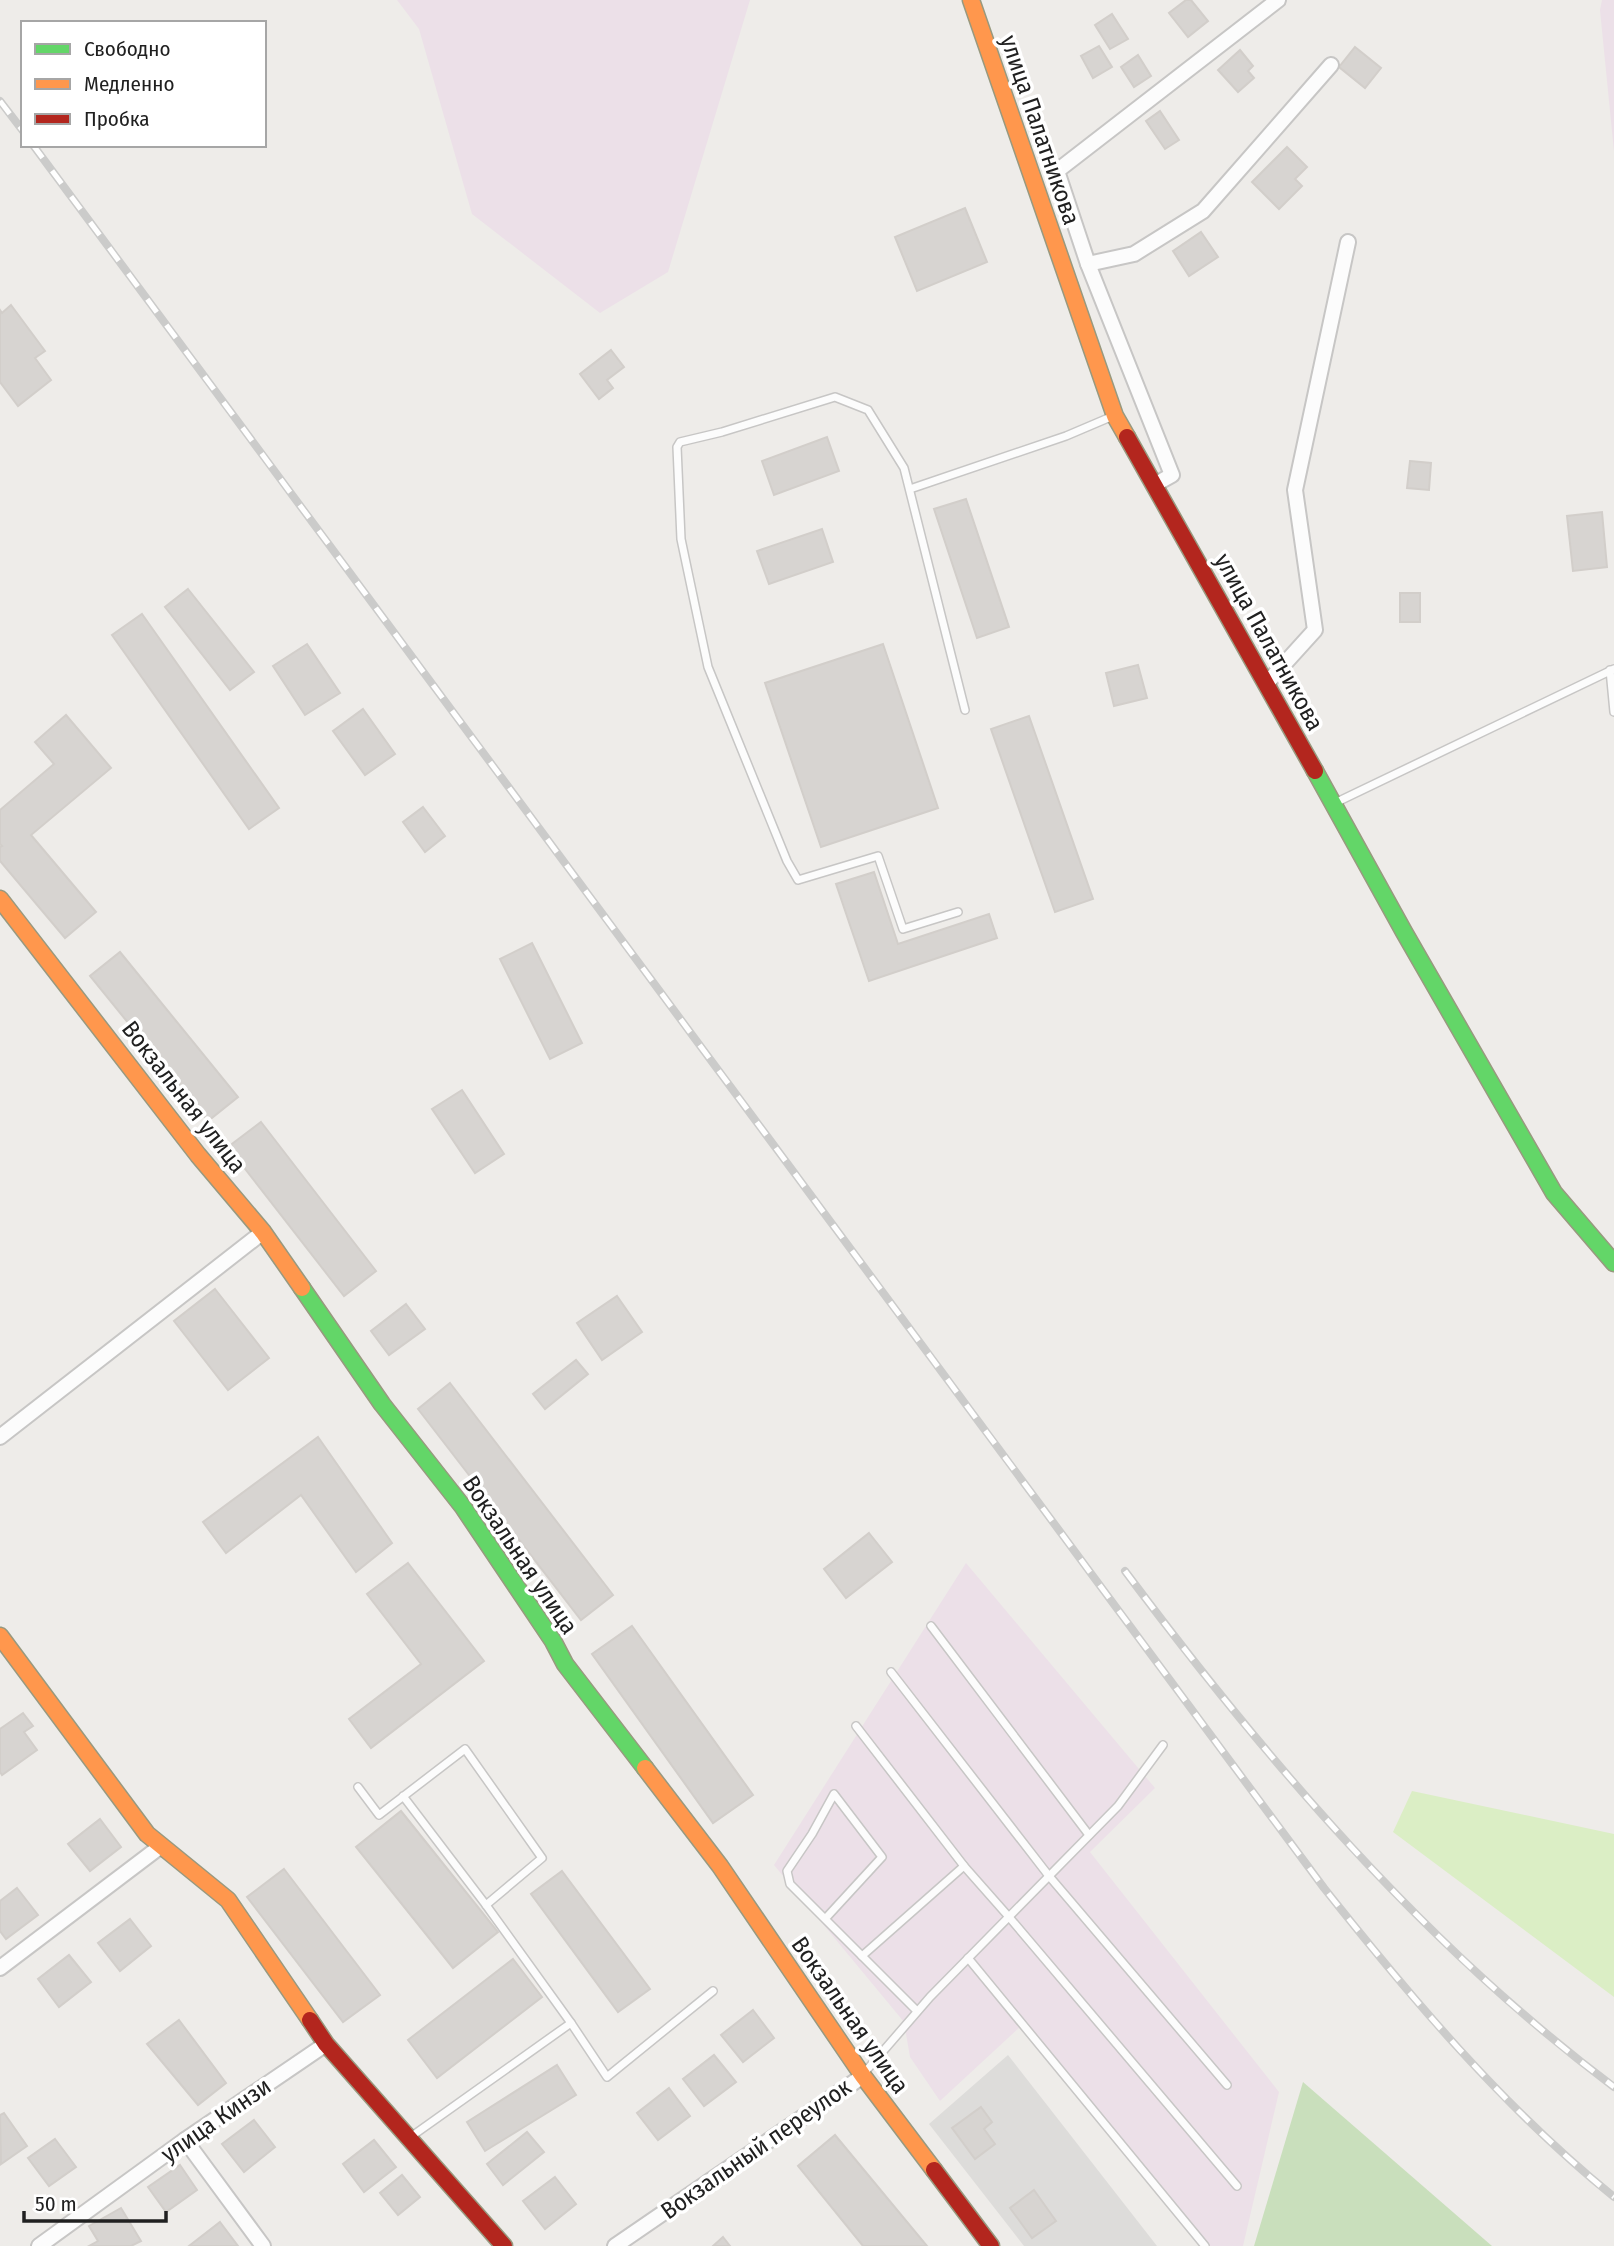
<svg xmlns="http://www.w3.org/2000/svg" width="1614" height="2246" font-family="'Fira Sans Condensed',sans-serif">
	<rect width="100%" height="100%" fill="#eeece9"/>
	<path fill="#dddcda" d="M1008,2055L1157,2246H1024L929,2124Z"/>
	<g fill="#ece0e8">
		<path d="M397,0H750L668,272L600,313L472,214L419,29Z"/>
		<path d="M1602,0H1614V151L1600,10Z"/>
		<path d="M966,1563L1155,1788L1090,1852L1279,2092L1243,2246H1207L1021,2026L940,2101L910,2057L904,2022L774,1865Z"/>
	</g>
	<path fill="#dbeec5" d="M1412,1791L1614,1834V1997L1393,1832Z"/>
	<path fill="#c9dfbc" d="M1303,2082L1492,2246H1254Z"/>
	<g fill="#d7d4d1" stroke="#d2ceca" stroke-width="2">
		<path d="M1186,0H1191L1208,21L1188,37L1169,13Z"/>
		<path d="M1112,14L1128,39L1110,49L1095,25Z"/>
		<path d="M1099,46L1112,67L1093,78L1081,56Z"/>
		<path d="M1355,47L1381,68L1365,88L1339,67Z"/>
		<path d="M1240,50L1253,66L1248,71L1254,78L1238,92L1218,70Z"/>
		<path d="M1138,55L1151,76L1134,87L1121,67Z"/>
		<path d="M1160,111L1179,140L1165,149L1146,121Z"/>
		<path d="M1287,147L1307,167L1295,179L1302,186L1279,209L1252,182Z"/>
		<path d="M965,208L987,262L917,291L895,237Z"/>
		<path d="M1201,232L1218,257L1189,276L1173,251Z"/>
		<path d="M11,305L45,351L35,358L51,380L18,406L0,382V310L2,313Z"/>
		<path d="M611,350L624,367L607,380L613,388L599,399L580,374Z"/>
		<path d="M827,437L839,471L774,495L762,461Z"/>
		<path d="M1410,461L1431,463L1429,490L1407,488Z"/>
		<path d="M966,499L1009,627L977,638L934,509Z"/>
		<path d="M1602,512L1607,567L1573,571L1567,516Z"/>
		<path d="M822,529L833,562L769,584L757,551Z"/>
		<path d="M188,589L254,672L230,690L165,607Z"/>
		<rect x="1400" y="593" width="20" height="29"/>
		<path d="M142,614L279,808L249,829L112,635Z"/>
		<path d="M307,644L340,693L305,715L273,666Z"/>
		<path d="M883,644L938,808L821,847L765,683Z"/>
		<path d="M1138,665L1147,698L1114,706L1106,673Z"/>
		<path d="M363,709L395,754L365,775L333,731Z"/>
		<path d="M66,715L111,768L31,835L96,912L65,938L0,861V847L2,846L0,844V810L54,764L35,742Z"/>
		<path d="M1029,716L1093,899L1055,912L991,729Z"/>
		<path d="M423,807L445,836L425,852L403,822Z"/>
		<path d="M874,872L898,944L989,914L997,938L869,981L836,884Z"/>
		<path d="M532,943L582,1043L550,1059L500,959Z"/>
		<path d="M120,952L238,1097L208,1121L90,976Z"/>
		<path d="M462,1090L504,1154L475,1173L432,1109Z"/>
		<path d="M261,1122L376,1271L344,1296L228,1147Z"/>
		<path d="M215,1289L269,1358L228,1390L174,1321Z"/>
		<path d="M617,1296L642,1332L602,1360L577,1323Z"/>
		<path d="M406,1304L425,1329L389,1355L371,1331Z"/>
		<path d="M576,1360L588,1374L545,1409L533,1394Z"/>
		<path d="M450,1383L613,1595L581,1620L418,1409Z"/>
		<path d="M318,1437L392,1543L356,1572L301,1495L226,1553L203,1522Z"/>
		<path d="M869,1533L892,1562L846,1598L824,1569Z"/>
		<path d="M408,1563L484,1661L371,1748L349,1719L421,1664L367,1594Z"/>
		<path d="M632,1626L753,1795L713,1823L592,1654Z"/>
		<path d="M23,1713L33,1726L24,1732L37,1750L2,1775L0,1772V1729Z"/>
		<path d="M401,1811L498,1932L453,1968L356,1847Z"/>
		<path d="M100,1819L121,1847L90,1871L68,1844Z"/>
		<path d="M284,1869L380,1995L343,2022L247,1897Z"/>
		<path d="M562,1871L650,1989L618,2012L531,1894Z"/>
		<path d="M17,1888L38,1915L6,1939L0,1931V1901Z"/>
		<path d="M130,1919L151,1946L120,1971L98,1943Z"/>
		<path d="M69,1955L91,1982L59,2007L38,1979Z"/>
		<path d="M513,1959L542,1997L437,2078L408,2040Z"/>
		<path d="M753,2010L774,2038L743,2062L721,2035Z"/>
		<path d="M179,2020L226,2083L198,2105L147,2044Z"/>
		<path d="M714,2055L736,2082L704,2106L683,2079Z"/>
		<path d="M557,2065L576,2095L485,2151L467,2122Z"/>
		<path d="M669,2088L690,2116L658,2140L637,2113Z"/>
		<path d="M981,2107L992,2122L984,2129L995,2144L975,2159L952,2128Z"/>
		<path d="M4,2113L27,2146L1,2164L0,2115Z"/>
		<path d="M254,2120L275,2147L244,2172L222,2144Z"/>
		<path d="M527,2132L544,2152L503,2185L487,2164Z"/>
		<path d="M835,2135L927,2246H863L798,2166Z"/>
		<path d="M55,2139L76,2167L49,2186L28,2158Z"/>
		<path d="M374,2140L396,2167L364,2192L343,2164Z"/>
		<path d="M180,2165L197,2190L166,2212L148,2187Z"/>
		<path d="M402,2175L420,2197L398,2215L380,2193Z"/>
		<path d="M555,2177L576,2204L545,2229L523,2201Z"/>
		<path d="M1034,2190L1056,2221L1032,2238L1010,2208Z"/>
		<path d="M121,2208L141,2241L131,2246H89L98,2241L89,2226Z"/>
		<path d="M220,2222L238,2246H189Z"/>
		<path d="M723,2237L730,2246H713Z"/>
	</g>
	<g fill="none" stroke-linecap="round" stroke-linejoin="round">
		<defs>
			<g id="lane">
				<path d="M910,489L1066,436L1113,416"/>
				<path d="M1610,670L1614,712"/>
				<path d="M1337,802L1614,669"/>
				<path d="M958,912L903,929L878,856L798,880L787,861L708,667L681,539L677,447L680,442L722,432L835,397L868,410L904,468L965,710"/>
				<path d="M931,1626L1089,1835"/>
				<path d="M891,1672L1049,1876L1227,2085"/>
				<path d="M856,1726L964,1866L862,1956"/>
				<path d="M358,1787L379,1815L465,1749L542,1858L486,1905L403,1796"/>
				<path d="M964,1866L1009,1917L1237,2186"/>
				<path d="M486,1905L571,2023"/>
				<path d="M825,1919L882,1857L834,1794L812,1834L787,1871L790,1884L917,2011"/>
				<path d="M968,1958L1205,2246"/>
				<path d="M865,2072L930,1997L1118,1806L1163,1745"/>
				<path d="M412,2136L571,2023L607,2077L713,1991"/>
			</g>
			<g id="street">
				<path d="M1088,264L1134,254L1203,211L1331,65"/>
				<path d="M1154,485L1172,475L1088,264L1057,171L1278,0"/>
				<path d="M1267,683L1315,630L1295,490L1348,242"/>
				<path d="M0,1437L263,1232"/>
				<path d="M0,1968L161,1846"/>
				<path d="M185,2140L263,2246"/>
				<path d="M39,2246L185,2140L326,2044"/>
				<path d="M615,2246L863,2076"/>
			</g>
			<g id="fast">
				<path d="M1315,771L1404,932L1554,1193L1614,1263"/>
				<path d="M302,1288L382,1404L463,1507L553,1641L565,1664L645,1768"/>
			</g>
			<g id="slow">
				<path d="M971,0L1115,416L1127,437"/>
				<path d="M0,899L198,1155L263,1232L302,1288"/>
				<path d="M0,1636L147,1834L228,1900L310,2020"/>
				<path d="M645,1768L720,1866L863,2076L934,2170"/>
			</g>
			<g id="jam">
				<path d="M1127,437L1315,771"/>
				<path d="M310,2020L326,2044L504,2246"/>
				<path d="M934,2170L991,2246"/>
			</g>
		</defs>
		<use href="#lane" stroke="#c7c6c5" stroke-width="10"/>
		<use href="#street" stroke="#c7c6c5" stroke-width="18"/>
		<use href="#fast" stroke="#98997f" stroke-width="19"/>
		<use href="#slow" stroke="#98997f" stroke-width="19"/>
		<use href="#jam" stroke="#98997f" stroke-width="19"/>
		<use href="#lane" stroke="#fcfcfc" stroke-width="7"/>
		<use href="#street" stroke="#fcfcfc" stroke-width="14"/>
		<use href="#fast" stroke="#63d668" stroke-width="16"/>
		<use href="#slow" stroke="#ff974d" stroke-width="16"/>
		<use href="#jam" stroke="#b3261e" stroke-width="16"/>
		<defs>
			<g id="rail">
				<path d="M0,101L23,131"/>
				<path d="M33,145L1324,1888C1412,1999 1503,2107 1614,2197"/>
				<path d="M1125,1571C1267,1761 1423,1944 1614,2087"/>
			</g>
		</defs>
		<use href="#rail" stroke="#cbcbca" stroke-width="8"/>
		<use href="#rail" stroke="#fff" stroke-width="5" stroke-dasharray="16" stroke-linecap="butt"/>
	</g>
	<g text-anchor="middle" stroke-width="7" stroke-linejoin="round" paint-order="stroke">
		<g font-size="24" fill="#202020" stroke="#fff">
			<text transform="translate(1040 130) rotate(71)" y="8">улица Палатникова</text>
			<text transform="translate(1269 642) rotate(61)" y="8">улица Палатникова</text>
			<text transform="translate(184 1097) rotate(52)" y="8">Вокзальная улица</text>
			<text transform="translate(520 1555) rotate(56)" y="8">Вокзальная улица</text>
			<text transform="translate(850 2015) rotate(55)" y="8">Вокзальная улица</text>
			<text transform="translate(216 2120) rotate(-35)" y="8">улица Кинзи</text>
			<text transform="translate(756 2149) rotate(-35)" y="8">Вокзальный переулок</text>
		</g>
	</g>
	<rect x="21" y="21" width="245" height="126" fill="#ffffff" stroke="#a6a6a6" stroke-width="2"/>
	<rect x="35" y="44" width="35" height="10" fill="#63d668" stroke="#a6a6a6" stroke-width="2"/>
	<text x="84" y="56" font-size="21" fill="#202020">Свободно</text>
	<rect x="35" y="79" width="35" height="10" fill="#ff974d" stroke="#a6a6a6" stroke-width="2"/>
	<text x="84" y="91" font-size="21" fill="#202020">Медленно</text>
	<rect x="35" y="114" width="35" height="10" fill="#b3261e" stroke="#a6a6a6" stroke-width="2"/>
	<text x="84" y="126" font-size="21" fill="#202020">Пробка</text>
	<path d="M24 2211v10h142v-10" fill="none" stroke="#202020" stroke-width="3.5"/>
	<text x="35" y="2211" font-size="21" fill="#202020" stroke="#ffffff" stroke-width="5" paint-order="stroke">50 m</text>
</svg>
